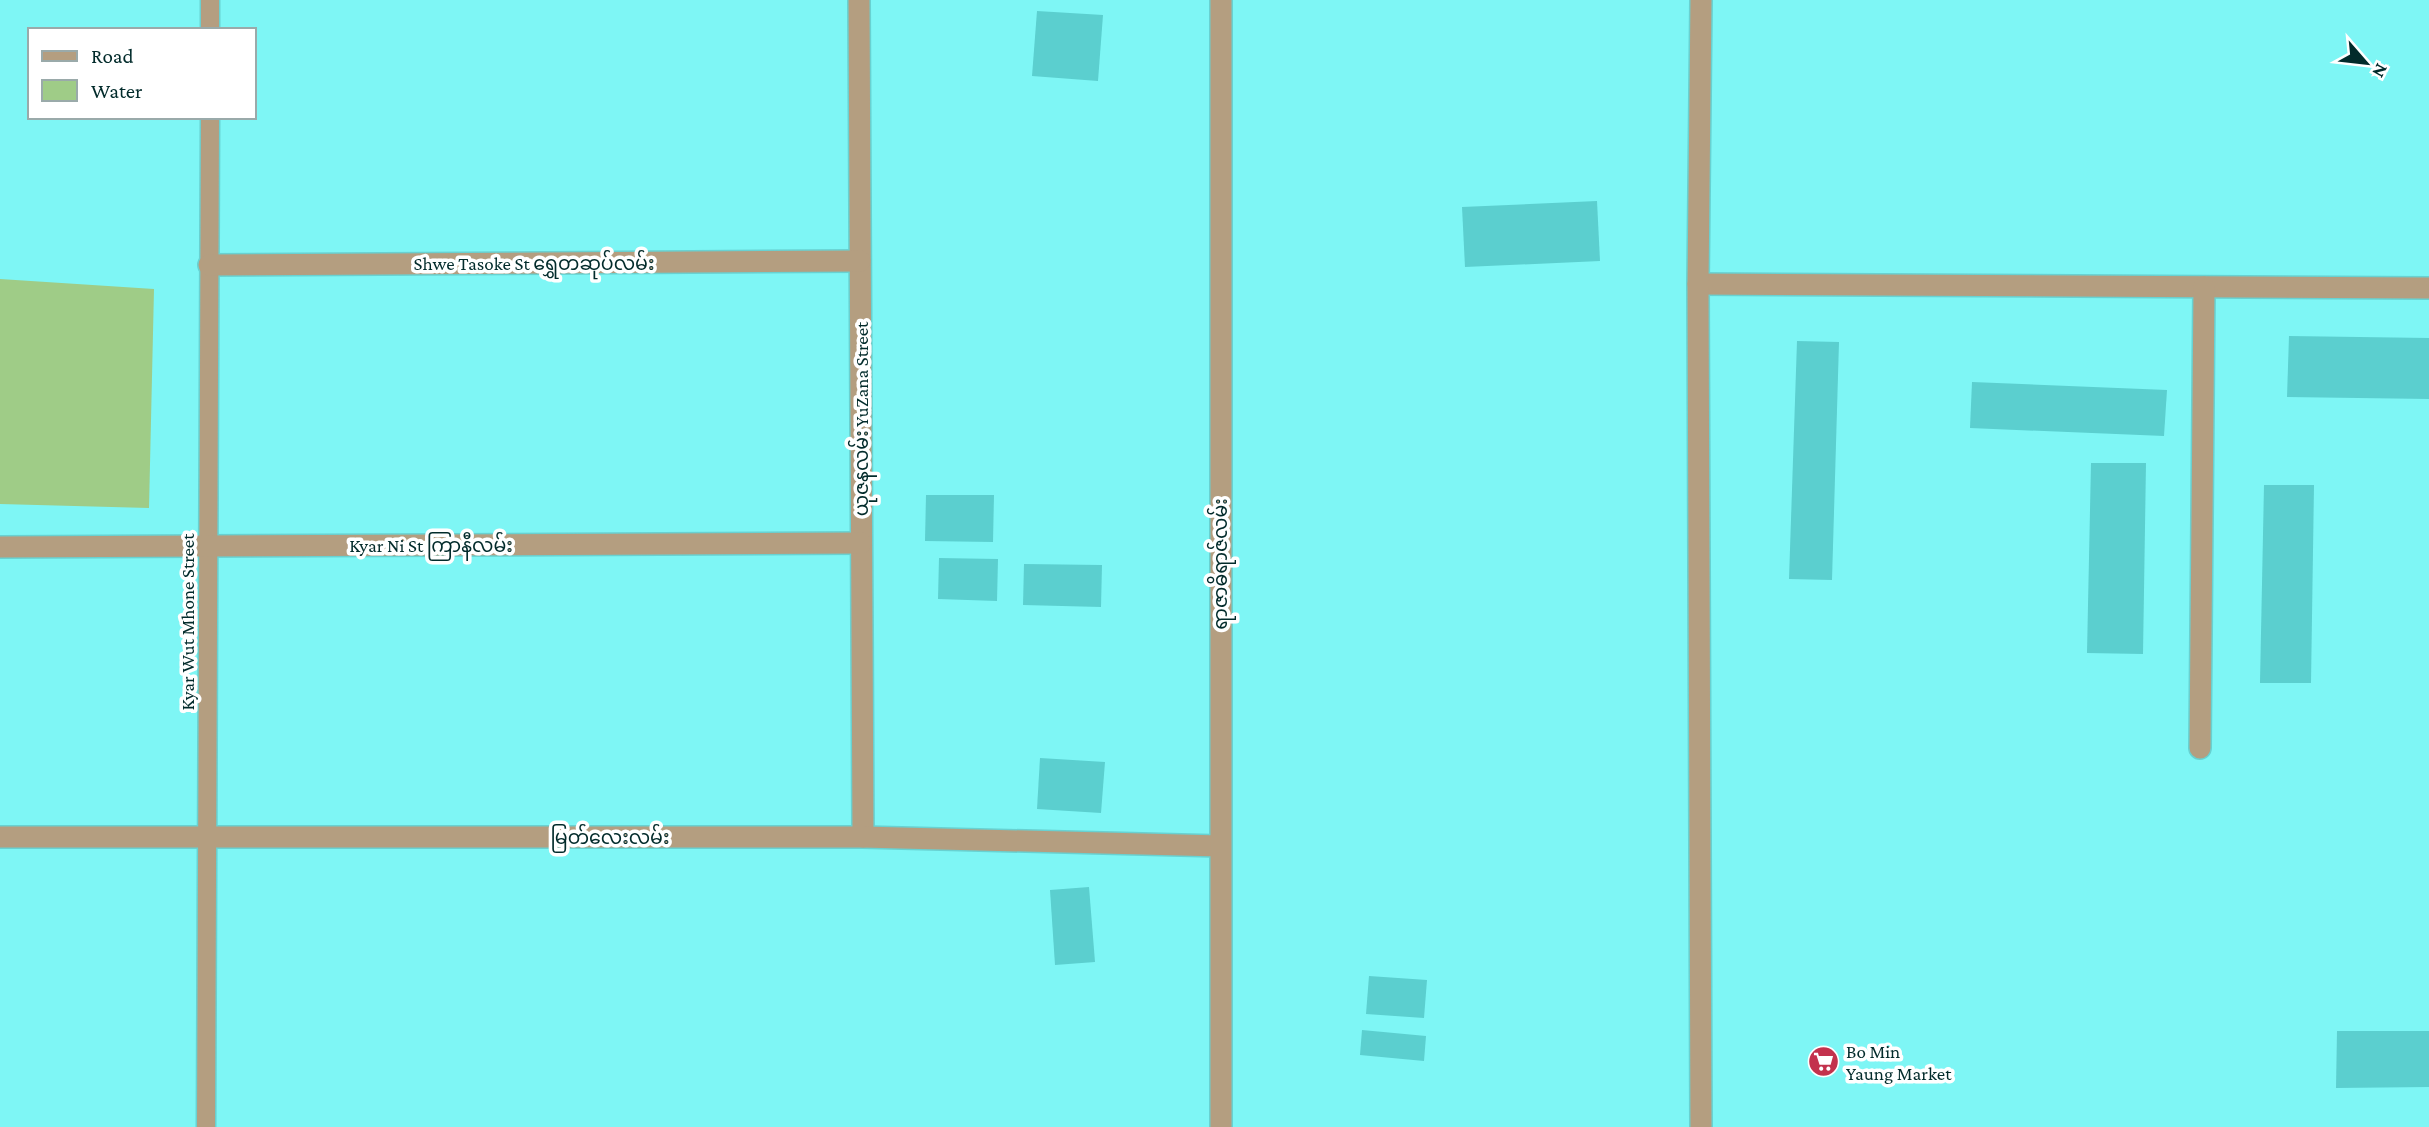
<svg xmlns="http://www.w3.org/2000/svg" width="2429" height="1127" font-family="'Crimson Pro','Noto Sans Myanmar',serif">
	<rect width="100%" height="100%" fill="#7ef6f5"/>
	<path fill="#9fcc87" d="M0,279L154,289L149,508L0,504Z"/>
	<g fill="#5bcfcf">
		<path d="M1037,11L1103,15L1098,81L1032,76Z"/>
		<path d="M1597,201L1600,261L1465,267L1462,207Z"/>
		<path d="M2289,336L2429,338V399L2287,397Z"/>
		<path d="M1797,341L1839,342L1832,580L1789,579Z"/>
		<path d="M1972,382L2167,390L2164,436L1970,428Z"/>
		<path d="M2091,463H2146L2143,654L2087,653Z"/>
		<path d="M2264,485H2314L2311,683H2260Z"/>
		<path d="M926,495H994L993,542L925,541Z"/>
		<path d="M939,558L998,559L997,601L938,599Z"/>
		<path d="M1024,564L1102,565L1101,607L1023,605Z"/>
		<path d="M1040,758L1105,762L1101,813L1037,809Z"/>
		<path d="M1089,887L1095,962L1055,965L1050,890Z"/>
		<path d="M1369,976L1427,980L1424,1018L1366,1014Z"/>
		<path d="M1362,1030L1426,1036L1424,1061L1360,1055Z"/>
		<path d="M2337,1031H2429V1087L2336,1088Z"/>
	</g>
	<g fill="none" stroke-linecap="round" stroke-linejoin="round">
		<defs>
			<g id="service">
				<path d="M210,30V0"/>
				<path d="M206,1127L210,117"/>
			</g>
			<g id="minor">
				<path d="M859,0L863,837"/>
				<path d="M209,265L860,261"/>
				<path d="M1698,284L2429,288"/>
				<path d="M0,547L861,543"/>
				<path d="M2200,748L2204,287"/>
				<path d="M0,837H863L1220,846"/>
			</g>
			<g id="tertiary">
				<path d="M1221,0V1127"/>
				<path d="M1701,1127L1698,284L1701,0"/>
			</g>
		</defs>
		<use href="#service" stroke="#68d1d1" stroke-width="21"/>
		<use href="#minor" stroke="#68d1d1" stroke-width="24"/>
		<use href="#tertiary" stroke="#68d1d1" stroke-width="24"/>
		<use href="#service" stroke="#b49e80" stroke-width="18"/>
		<use href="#minor" stroke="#b49e80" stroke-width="21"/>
		<use href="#tertiary" stroke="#b49e80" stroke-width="21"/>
	</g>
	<defs>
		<symbol id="supermarket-disc" viewBox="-11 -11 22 22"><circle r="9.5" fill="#c3324d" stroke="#fff"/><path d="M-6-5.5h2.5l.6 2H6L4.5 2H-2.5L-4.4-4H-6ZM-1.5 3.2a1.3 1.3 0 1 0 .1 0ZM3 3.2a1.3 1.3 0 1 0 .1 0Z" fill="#fff"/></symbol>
	</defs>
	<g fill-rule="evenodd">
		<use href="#supermarket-disc" x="1806" y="1044" width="35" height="35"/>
	</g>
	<g text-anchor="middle" stroke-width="7" stroke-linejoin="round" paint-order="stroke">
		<g font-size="19" fill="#022b2b" stroke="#fff">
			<text x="534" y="270">Shwe Tasoke St ရွှေတဆုပ်လမ်း</text>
			<text transform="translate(861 419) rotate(-90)" y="7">ယုဇနလမ်း YuZana Street</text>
			<text x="431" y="552">Kyar Ni St ကြာနီလမ်း</text>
			<text transform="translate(1220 564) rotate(-90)" y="7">ရာဇာဓိရာဇ်လမ်း</text>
			<text transform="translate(187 622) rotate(-90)" y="7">Kyar Wut Mhone Street</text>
			<text x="610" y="844">မြတ်လေးလမ်း</text>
		</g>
		<g font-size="19" fill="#022b2b" stroke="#fff" text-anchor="start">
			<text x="1846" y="1058">Bo Min<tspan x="1846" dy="22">Yaung Market</tspan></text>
		</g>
	</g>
	<rect x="28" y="28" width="228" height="91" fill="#ffffff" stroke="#9aaaaa" stroke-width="2"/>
	<rect x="42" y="51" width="35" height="10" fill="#b49e80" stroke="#9aaaaa" stroke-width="2"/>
	<text x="91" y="63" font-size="21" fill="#022b2b">Road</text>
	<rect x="42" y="80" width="35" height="21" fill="#9fcc87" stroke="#9aaaaa" stroke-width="2"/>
	<text x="91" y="98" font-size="21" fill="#022b2b">Water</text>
	<g transform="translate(2366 63) rotate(118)" stroke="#ffffff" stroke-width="5" paint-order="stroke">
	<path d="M0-5L12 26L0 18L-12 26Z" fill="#022b2b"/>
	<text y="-10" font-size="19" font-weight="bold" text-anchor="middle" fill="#022b2b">N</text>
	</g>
</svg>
